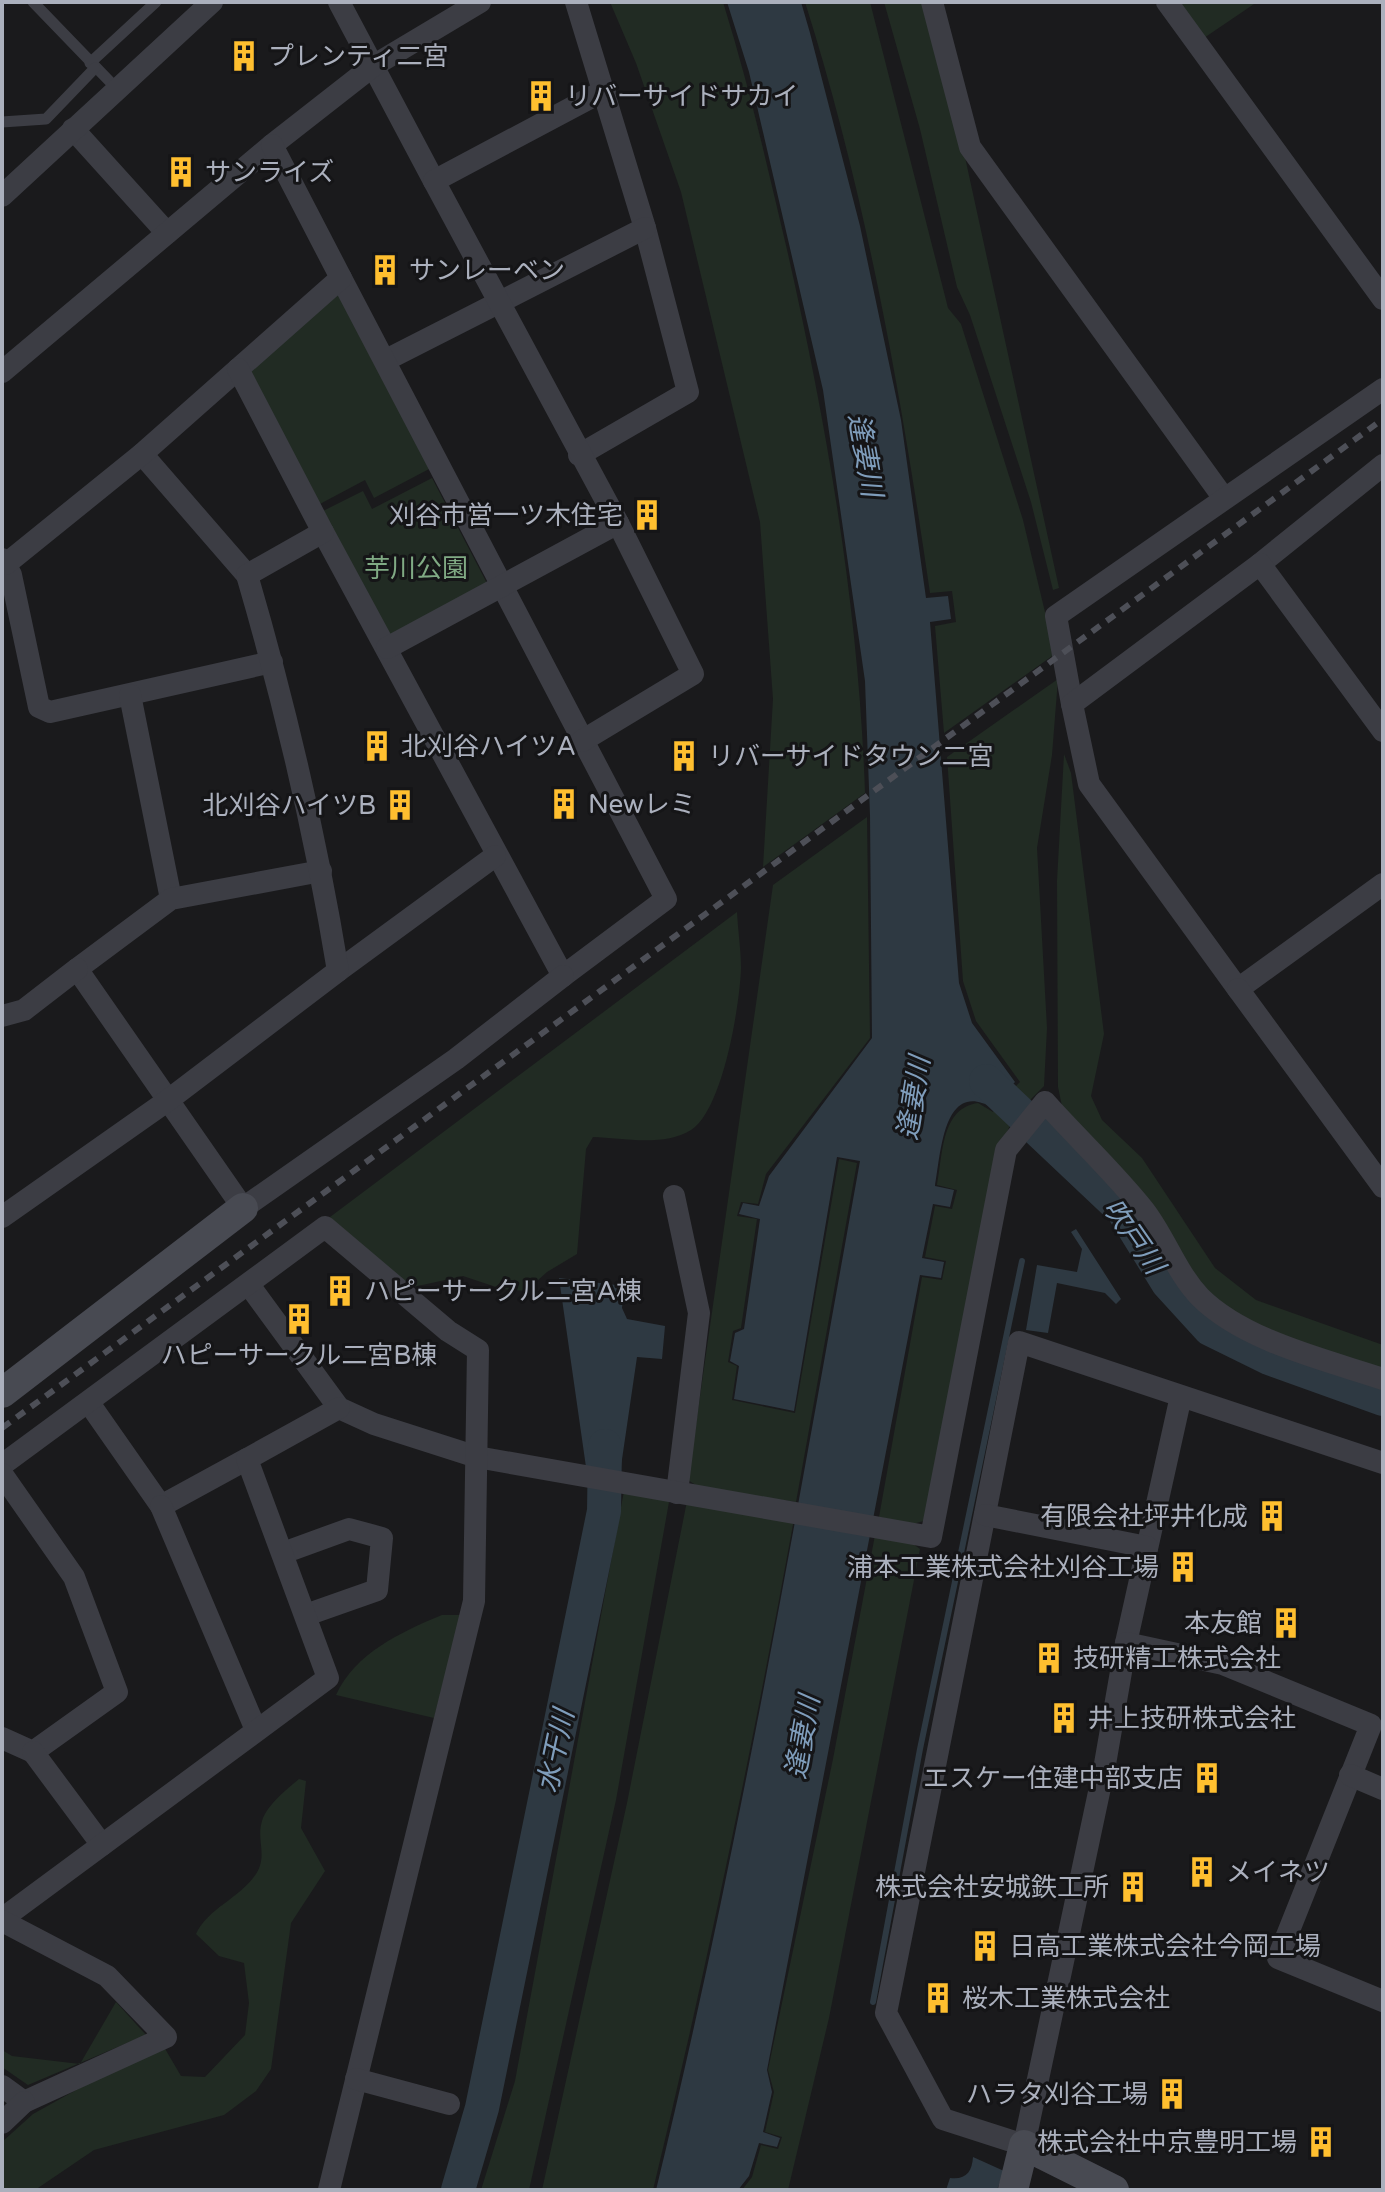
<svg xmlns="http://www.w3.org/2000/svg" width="1385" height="2192" font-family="'Varela Round','Noto Sans JP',sans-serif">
	<rect width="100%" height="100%" fill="#1a1a1c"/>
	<g fill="#212b23">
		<path d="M610,2H723C749,85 768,169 788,254C828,431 859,611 865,793L763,867L773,699L760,522L681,192L636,63Z"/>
		<path d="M805,2H870L948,308L961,324L1023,520L1055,654L944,733L935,626L956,622L952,591L930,593C901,393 866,195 805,2Z"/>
		<path d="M884,2H926L963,148L1059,588L1053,590L1031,502L970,315L957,287L920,129Z"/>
		<path d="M1171,2H1257L1198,42Z"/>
		<path d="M338,293L431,468L374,498L365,480L318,505L250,370Z"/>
		<path d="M432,478L491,591L393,645L323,511L363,491L372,509Z"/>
		<path d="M1058,679L1052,755L1037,848L1047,1028L1044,1086L1029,1101L1015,1087L1020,1082L976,1021L963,981L947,757Z"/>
		<path d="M1064,754L1071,773L1104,1034L1091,1096L1102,1120L1142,1158L1215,1268L1256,1300L1383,1345V1373L1240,1320L1203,1293L1063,1111L1058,1087L1057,881Z"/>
		<path d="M867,817L870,1038L766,1174L758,1204L741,1202L737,1216L757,1219L741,1328L733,1331L728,1362L737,1366L732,1400L795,1413L839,1159L857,1163L796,1502L700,1488L688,1480L773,885Z"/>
		<path d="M737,912C738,931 741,950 741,968C740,1004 723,1110 691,1130C664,1147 622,1138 593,1137L586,1149L577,1254L547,1272L526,1291L502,1289L463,1276L409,1288L326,1220Z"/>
		<path d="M978,1103L993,1112L997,1106L1012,1121L1000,1148L927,1520L913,1524L879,1517L922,1277L942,1280L946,1261L925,1257L935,1206L952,1209L957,1190L937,1185C943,1154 941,1108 978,1103Z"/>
		<path d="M624,1491L663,1495L669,1502L616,1800L529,2190H481L515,2081Z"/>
		<path d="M687,1501L794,1519C753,1744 707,1967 653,2190H542L627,1803Z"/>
		<path d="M875,1535L909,1541L920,1549L829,2018L788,2190H742L752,2177L761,2145L778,2149L782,2137L765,2132L774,2092L768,2070L833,1759Z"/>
		<path d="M442,1615H461L434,1718L336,1695C355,1653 401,1632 442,1615Z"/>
		<path d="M299,1779L306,1781L301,1828L325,1871L291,1923L271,2069L256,2091L224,2115L94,2150L35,2190H2V2142L33,2114L150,2049L164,2047L181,2076L205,2077L245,2035L249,2003L244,1963L219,1956L196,1934C208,1908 239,1899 256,1874C268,1855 256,1840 262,1821C267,1805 287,1789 299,1779Z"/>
		<path d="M116,2002L146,2035L28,2085L2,2067V2050L12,2056L80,2064Z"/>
	</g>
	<g fill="#2e3942">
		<path d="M727,2H801L810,33L860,226L901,420L926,598L948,596L951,619L930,622L959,983L972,1023L1015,1082L1009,1088L1026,1103L1013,1118L998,1102L993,1108C943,1078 941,1154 935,1186L954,1190L950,1207L933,1204L922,1258L944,1262L941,1278L920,1275L767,2070L772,2092L763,2132L780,2138L777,2147L759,2143L749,2176L738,2190H656C739,1850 798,1505 860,1161L837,1157L794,1411L734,1399L739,1366L730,1361L735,1333L744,1329L760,1219L739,1214L743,1203L759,1206L769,1176L872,1038L870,815L865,681L823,390L749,72Z"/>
		<path d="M1076,1229L1121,1299L1116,1304L1105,1293L1057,1283L1048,1333L1026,1330L1037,1265L1077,1272L1082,1249L1071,1232Z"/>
		<path d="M559,1278L624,1286L622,1308L627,1319L665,1326L662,1359L637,1357L620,1473L586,1467Z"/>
		<path d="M973,2157L1004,2171L997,2190H946L950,2178C966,2180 972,2172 973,2157Z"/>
	</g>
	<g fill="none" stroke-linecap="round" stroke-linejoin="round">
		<path stroke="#2e3942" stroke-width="6" d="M873,2002L920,1749L1022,1261"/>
		<g stroke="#2e3942" stroke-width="34">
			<path d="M986,1081L1123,1210L1168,1283L1210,1329L1269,1358L1383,1399"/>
			<path d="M458,2190L482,2108L604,1511L605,1446"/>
		</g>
		<g stroke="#3c3d44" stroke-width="11">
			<path d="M33,2L117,89"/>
			<path d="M90,63L156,2"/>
			<path d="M2,122L46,119L95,68"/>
		</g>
		<g stroke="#3c3d44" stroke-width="22">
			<path d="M339,2L434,181"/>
			<path d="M576,2L645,228L688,392L579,455"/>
			<path d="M932,2L970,147L1223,497"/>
			<path d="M1167,2L1383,299"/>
			<path d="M73,129L167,233"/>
			<path d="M2,196L212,2"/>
			<path d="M386,360L645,228"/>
			<path d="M2,372L272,145L373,66L480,2"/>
			<path d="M142,454L247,575"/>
			<path d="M323,532L563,976L666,899L341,278"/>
			<path d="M2,559L11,575L39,707L50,712L272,662"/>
			<path d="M6,564L142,454L341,278L272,145"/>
			<path d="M1260,564L1383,465"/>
			<path d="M387,648L618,523"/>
			<path d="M130,695L171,899"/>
			<path d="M1072,704L1056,616L1383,389"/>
			<path d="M1383,731L1260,564L1072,704L1089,784L1238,989L1383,884"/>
			<path d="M582,741L693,674L618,523L434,181L605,90"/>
			<path d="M321,871L171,899L77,969L243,1208L456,1059L563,976"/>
			<path d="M338,971L495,856"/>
			<path d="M1238,989L1383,1187"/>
			<path d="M2,1016L24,1010L77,969"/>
			<path d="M674,1196L699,1313L677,1493"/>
			<path d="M2,1217L167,1101L338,971C316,837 285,705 247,575L323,532L238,369"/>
			<path d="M249,1285L339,1408L374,1424L477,1457L931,1537L1006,1150L1045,1102C1077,1138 1114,1172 1144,1210C1165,1237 1176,1272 1200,1297C1244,1341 1326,1360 1383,1379"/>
			<path d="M1181,1396L1126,1643L1105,1764L1024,2145L943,2119L886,2013L1019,1342L1383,1463"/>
			<path d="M89,1403L161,1506L247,1459"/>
			<path d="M2,1465L325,1227L448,1331L478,1350L474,1601L329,2190"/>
			<path d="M2,1474L74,1577L117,1692L33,1752L2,1738"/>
			<path d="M161,1506L256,1730"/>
			<path d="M985,1515L1147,1547"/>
			<path d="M283,1553L349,1529L382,1538L377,1590L306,1615"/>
			<path d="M1126,1643L1223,1664L1371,1725L1278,1958L1383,2001"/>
			<path d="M33,1752L102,1845"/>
			<path d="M1350,1775L1383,1789"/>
			<path d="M2,1919L328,1678L247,1459L339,1408"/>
			<path d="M2,1921L107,1976L166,2037L24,2102L2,2086"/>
			<path d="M356,2079L449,2104"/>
			<path d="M2,2123L24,2102"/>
		</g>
		<g stroke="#484a52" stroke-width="30">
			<path d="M2,1393L243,1208"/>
			<path d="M1013,2190L1024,2145L1114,2190"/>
		</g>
		<path stroke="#4d4f57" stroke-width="6" stroke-dasharray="10 8" stroke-linecap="butt" d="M2,1428L1383,419"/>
	</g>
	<defs>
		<symbol id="building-bare" viewBox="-9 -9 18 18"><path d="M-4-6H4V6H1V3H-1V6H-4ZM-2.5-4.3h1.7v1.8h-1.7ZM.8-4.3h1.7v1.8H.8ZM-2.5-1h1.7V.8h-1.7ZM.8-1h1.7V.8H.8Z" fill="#ffbf2f" stroke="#151517" stroke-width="2.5" paint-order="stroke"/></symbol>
	</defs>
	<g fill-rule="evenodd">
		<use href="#building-bare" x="222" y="34" width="44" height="44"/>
		<use href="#building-bare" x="519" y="74" width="44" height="44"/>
		<use href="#building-bare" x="159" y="150" width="44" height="44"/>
		<use href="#building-bare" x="363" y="248" width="44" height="44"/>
		<use href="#building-bare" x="625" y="493" width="44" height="44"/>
		<use href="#building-bare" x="355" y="724" width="44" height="44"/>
		<use href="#building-bare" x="662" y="734" width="44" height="44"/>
		<use href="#building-bare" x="542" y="782" width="44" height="44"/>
		<use href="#building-bare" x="378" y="783" width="44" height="44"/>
		<use href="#building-bare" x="318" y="1269" width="44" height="44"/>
		<use href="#building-bare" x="277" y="1297" width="44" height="44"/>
		<use href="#building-bare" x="1250" y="1494" width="44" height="44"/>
		<use href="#building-bare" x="1161" y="1545" width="44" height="44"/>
		<use href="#building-bare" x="1264" y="1601" width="44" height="44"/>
		<use href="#building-bare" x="1027" y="1636" width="44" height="44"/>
		<use href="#building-bare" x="1042" y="1696" width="44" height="44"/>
		<use href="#building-bare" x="1185" y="1756" width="44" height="44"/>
		<use href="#building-bare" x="1180" y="1850" width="44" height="44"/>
		<use href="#building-bare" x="1111" y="1865" width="44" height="44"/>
		<use href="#building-bare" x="963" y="1924" width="44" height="44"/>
		<use href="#building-bare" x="916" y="1976" width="44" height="44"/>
		<use href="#building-bare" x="1150" y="2072" width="44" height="44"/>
		<use href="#building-bare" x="1299" y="2120" width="44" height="44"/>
	</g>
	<g text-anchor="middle" stroke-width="6" stroke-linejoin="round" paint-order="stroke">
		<g font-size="26" fill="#abb0bd" stroke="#151517" text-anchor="start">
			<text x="268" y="65">プレンティ二宮</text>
			<text x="565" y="105">リバーサイドサカイ</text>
			<text x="205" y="181">サンライズ</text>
			<text x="409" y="279">サンレーベン</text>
			<text x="623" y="524" text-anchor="end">刈谷市営一ツ木住宅</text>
			<text x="401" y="755">北刈谷ハイツA</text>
			<text x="708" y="765">リバーサイドタウン二宮</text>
			<text x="588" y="813">Newレミ</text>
			<text x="376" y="814" text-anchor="end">北刈谷ハイツB</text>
			<text x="364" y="1300">ハピーサークル二宮A棟</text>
			<text x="299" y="1364" text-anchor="middle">ハピーサークル二宮B棟</text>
			<text x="1248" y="1525" text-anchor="end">有限会社坪井化成</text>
			<text x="1159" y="1576" text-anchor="end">浦本工業株式会社刈谷工場</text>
			<text x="1262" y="1632" text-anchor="end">本友館</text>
			<text x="1073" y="1667">技研精工株式会社</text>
			<text x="1088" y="1727">井上技研株式会社</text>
			<text x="1183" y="1787" text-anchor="end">エスケー住建中部支店</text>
			<text x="1226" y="1881">メイネツ</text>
			<text x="1109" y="1896" text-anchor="end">株式会社安城鉄工所</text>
			<text x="1009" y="1955">日高工業株式会社今岡工場</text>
			<text x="962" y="2007">桜木工業株式会社</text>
			<text x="1148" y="2103" text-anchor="end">ハラタ刈谷工場</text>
			<text x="1297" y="2151" text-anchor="end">株式会社中京豊明工場</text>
		</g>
		<g font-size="26" fill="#80aa84" stroke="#151517">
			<text x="416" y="577">芋川公園</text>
		</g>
		<g font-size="28" font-style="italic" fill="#7f9dbb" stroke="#151517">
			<text transform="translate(866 455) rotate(80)" y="10">逢妻川</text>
			<text transform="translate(913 1098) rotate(-81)" y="10">逢妻川</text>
			<text transform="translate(1134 1236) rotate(55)" y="10">吹戸川</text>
			<text transform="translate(802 1737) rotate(-80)" y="10">逢妻川</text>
			<text transform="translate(555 1751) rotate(-78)" y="10">水干川</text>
		</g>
	</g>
	<rect width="1385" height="2192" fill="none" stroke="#abb0bd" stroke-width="8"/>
</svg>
